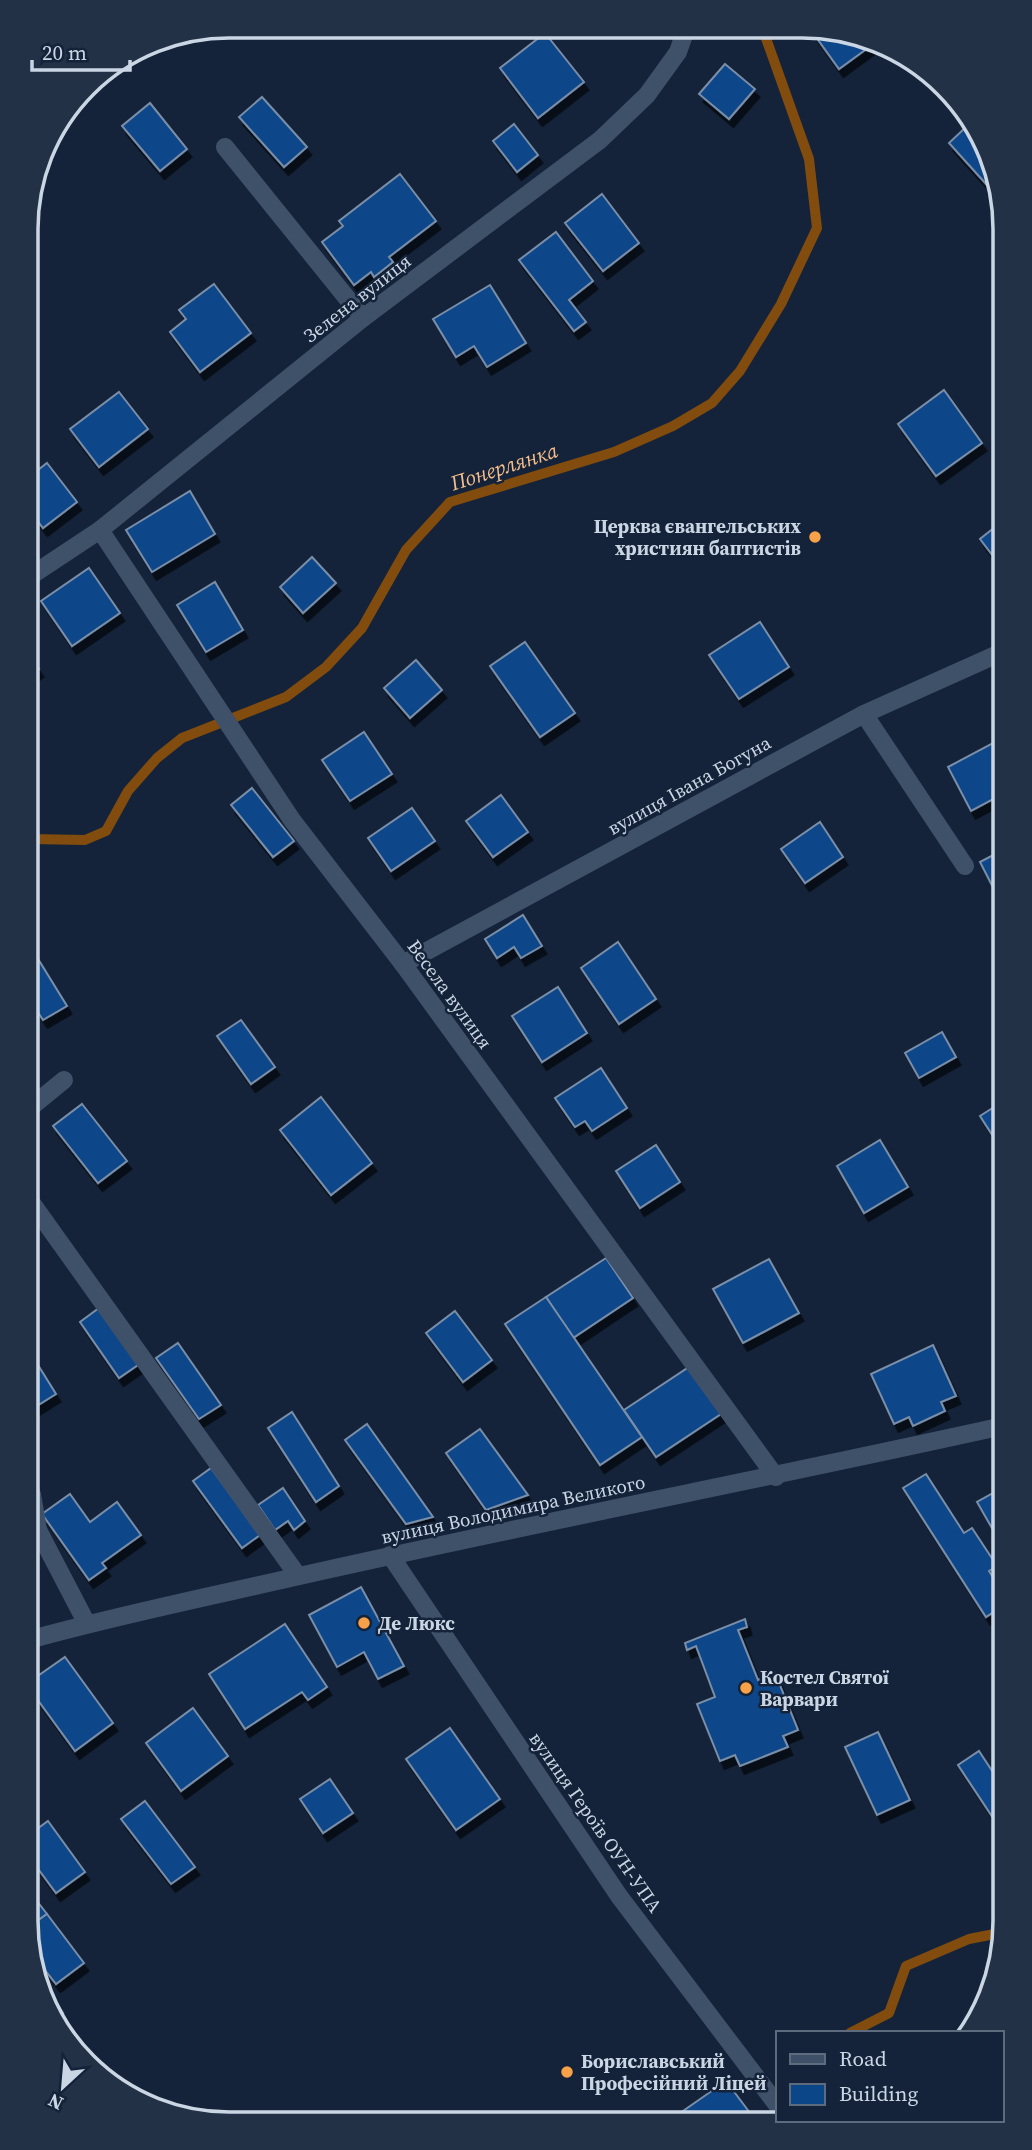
<svg xmlns="http://www.w3.org/2000/svg" width="1032" height="2150" font-family="'Source Serif 4',serif">
	<defs>
		<filter id="shadow"><feDropShadow dx="4.5" dy="8" stdDeviation="0" flood-color="#0009"/></filter>
	</defs>
	<rect width="100%" height="100%" fill="#142339"/>
	<g fill="none" stroke-linecap="round" stroke-linejoin="round">
		<g stroke="#814c0d" stroke-width="10">
			<path d="M30,839L85,840L106,831L128,791L157,758L182,738L286,697L326,667L362,628L406,550L450,502L614,452L673,426L712,403L740,371L781,304L817,228L809,159L763,30"/>
			<path d="M850,2033L889,2013L906,1966L969,1939L1005,1932"/>
		</g>
	</g>
	<g fill="#0b4689" stroke="#7a8ea8" stroke-width="2" filter="url(#shadow)">
		<path d="M811,30H842L872,45L839,69Z"/>
		<path d="M545,33L584,82L538,118L500,68Z"/>
		<path d="M725,64L755,89L729,119L699,94Z"/>
		<path d="M262,97L307,147L284,167L239,117Z"/>
		<path d="M150,103L187,149L160,171L122,126Z"/>
		<path d="M514,124L538,155L517,172L493,141Z"/>
		<path d="M967,126L999,177V192L996,195L949,143Z"/>
		<path d="M400,174L436,221L389,257L393,262L374,277L371,272L354,285L322,242L343,226L339,221Z"/>
		<path d="M602,194L639,243L603,271L565,223Z"/>
		<path d="M556,232L593,281L569,300L586,322L574,331L519,260Z"/>
		<path d="M214,284L251,333L200,372L170,332L186,319L179,310Z"/>
		<path d="M490,285L526,343L487,367L474,346L456,357L433,319Z"/>
		<path d="M944,390L982,443L936,476L898,424Z"/>
		<path d="M119,392L148,429L99,467L70,429Z"/>
		<path d="M47,463L77,502L43,528L29,510V499L35,495L29,486V477Z"/>
		<path d="M190,491L215,534L152,572L126,530Z"/>
		<path d="M1000,523V565L980,539Z"/>
		<path d="M312,557L336,583L303,613L280,587Z"/>
		<path d="M89,568L120,613L72,646L41,601Z"/>
		<path d="M215,582L243,630L206,652L177,605Z"/>
		<path d="M760,622L789,667L739,699L709,655Z"/>
		<path d="M525,642L575,713L540,737L490,666Z"/>
		<path d="M29,655L39,669L29,676Z"/>
		<path d="M416,660L442,690L410,718L384,688Z"/>
		<path d="M364,732L392,774L350,801L322,760Z"/>
		<path d="M993,743L1001,757V795L971,811L948,767Z"/>
		<path d="M252,788L294,841L273,857L231,805Z"/>
		<path d="M501,795L528,832L493,857L466,821Z"/>
		<path d="M412,808L435,841L391,871L368,838Z"/>
		<path d="M820,822L843,857L805,883L781,849Z"/>
		<path d="M1001,851V903L980,862Z"/>
		<path d="M523,915L542,946L521,958L514,947L497,958L485,939Z"/>
		<path d="M618,942L656,999L619,1024L581,968Z"/>
		<path d="M35,954L67,1006L43,1020L30,1000V957Z"/>
		<path d="M558,987L587,1033L542,1062L512,1016Z"/>
		<path d="M241,1020L275,1067L251,1084L217,1036Z"/>
		<path d="M942,1032L956,1057L919,1078L905,1053Z"/>
		<path d="M601,1068L627,1108L592,1131L585,1121L575,1127L555,1098Z"/>
		<path d="M321,1097L372,1163L331,1195L280,1130Z"/>
		<path d="M1002,1102V1150L980,1116Z"/>
		<path d="M82,1104L127,1161L98,1183L53,1126Z"/>
		<path d="M880,1140L908,1187L864,1213L837,1166Z"/>
		<path d="M656,1145L680,1182L640,1208L616,1171Z"/>
		<path d="M606,1258L633,1298L573,1338L546,1297Z"/>
		<path d="M769,1259L799,1313L743,1343L713,1289Z"/>
		<path d="M546,1297L642,1437L600,1465L505,1324Z"/>
		<path d="M99,1308L138,1365L119,1378L80,1322Z"/>
		<path d="M455,1311L492,1360L463,1382L426,1333Z"/>
		<path d="M178,1343L221,1405L199,1419L156,1358Z"/>
		<path d="M933,1345L956,1396L941,1402L945,1411L913,1426L909,1417L894,1424L871,1374Z"/>
		<path d="M38,1365L56,1394L32,1409L31,1369Z"/>
		<path d="M689,1367L721,1414L656,1457L624,1410Z"/>
		<path d="M292,1412L339,1486L316,1502L268,1428Z"/>
		<path d="M367,1424L433,1517L406,1524L345,1440Z"/>
		<path d="M480,1429L528,1495L486,1510L446,1453Z"/>
		<path d="M211,1468L260,1535L242,1548L193,1481Z"/>
		<path d="M926,1474L964,1533L972,1528L997,1566L989,1571L1004,1595V1605L986,1617L903,1488Z"/>
		<path d="M1004,1487V1549L977,1502Z"/>
		<path d="M283,1488L305,1521L294,1530L288,1521L275,1530L258,1505Z"/>
		<path d="M70,1494L90,1522L117,1502L141,1535L102,1563L106,1568L89,1580L42,1514Z"/>
		<path d="M361,1587L404,1666L378,1679L364,1652L337,1667L309,1615Z"/>
		<path d="M745,1619L747,1627L738,1630L758,1680L775,1673L798,1730L783,1736L788,1747L740,1766L735,1755L720,1761L697,1704L715,1697L696,1646L687,1650L685,1643Z"/>
		<path d="M285,1624L327,1687L308,1700L302,1692L245,1729L209,1674Z"/>
		<path d="M65,1657L113,1723L75,1751L32,1692V1680Z"/>
		<path d="M193,1708L228,1756L181,1791L146,1743Z"/>
		<path d="M450,1728L500,1799L456,1830L406,1759Z"/>
		<path d="M878,1732L910,1800L877,1815L845,1747Z"/>
		<path d="M979,1751L1002,1786L1005,1785V1836L958,1765Z"/>
		<path d="M330,1779L353,1813L323,1833L300,1799Z"/>
		<path d="M145,1801L195,1867L171,1884L121,1819Z"/>
		<path d="M48,1821L85,1872L56,1893L33,1862V1832Z"/>
		<path d="M33,1896L47,1914L33,1924Z"/>
		<path d="M47,1914L84,1963L56,1984L33,1955V1924Z"/>
		<path d="M33,1966L63,2013L59,2015L33,1973Z"/>
		<path d="M726,2081L753,2117L688,2118L683,2111Z"/>
	</g>
	<g fill="none" stroke-linecap="round" stroke-linejoin="round">
		<g stroke="#3f5169" stroke-width="18">
			<path d="M225,147L363,318"/>
			<path d="M100,530L292,820L403,964L776,1477"/>
			<path d="M29,577L100,530L363,318L600,140L647,95L678,52L686,29"/>
			<path d="M864,714L965,866"/>
			<path d="M403,964L864,714L1000,653"/>
			<path d="M31,1107L64,1080"/>
			<path d="M31,1202L298,1576"/>
			<path d="M32,1494L38,1530L87,1624"/>
			<path d="M390,1555L619,1896L778,2106"/>
			<path d="M32,1639C119,1615 207,1597 295,1577C530,1524 768,1478 1003,1426"/>
		</g>
	</g>
	<g fill="#f7a149" stroke="#142339" stroke-width="2.5">
		<circle cx="815" cy="537" r="7"/>
		<circle cx="364" cy="1623" r="7"/>
		<circle cx="746" cy="1688" r="7"/>
		<circle cx="567" cy="2072" r="7"/>
	</g>
	<g text-anchor="middle" stroke-width="5" stroke-linejoin="round" paint-order="stroke">
		<g font-size="19" fill="#cbd6e4" stroke="#142339">
			<text transform="translate(357 298) rotate(-38)" y="7">Зелена вулиця</text>
			<text transform="translate(689 785) rotate(-29)" y="7">вулиця Івана Богуна</text>
			<text transform="translate(450 994) rotate(54)" y="7">Весела вулиця</text>
			<text transform="translate(513 1509) rotate(-12)" y="7">вулиця Володимира Великого</text>
			<text transform="translate(596 1822) rotate(55)" y="7">вулиця Героїв ОУН-УПА</text>
		</g>
		<g font-size="19" font-weight="bold" fill="#cbd6e4" stroke="#142339" text-anchor="start">
			<text x="801" y="533" text-anchor="end">Церква євангельських<tspan x="801" dy="22">християн баптистів</tspan></text>
			<text x="378" y="1630">Де Люкс</text>
			<text x="760" y="1684">Костел Святої<tspan x="760" dy="22">Варвари</tspan></text>
			<text x="581" y="2068">Бориславський<tspan x="581" dy="22">Професійний Ліцей</tspan></text>
		</g>
		<g font-size="21" font-style="italic" fill="#f7be8b" stroke="#142339">
			<text transform="translate(504 467) rotate(-18)" y="7">Понерлянка</text>
		</g>
	</g>
	<path d="M0 0H1032V2150H0ZM229 38H802A191 191 0 0 1 993 229V1921A191 191 0 0 1 802 2112H229A191 191 0 0 1 38 1921V229A191 191 0 0 1 229 38Z" fill="#233147" fill-rule="evenodd"/>
	<path fill="none" stroke="#cbd6e4" stroke-width="3.5" d="M229 38H802A191 191 0 0 1 993 229V1921A191 191 0 0 1 802 2112H229A191 191 0 0 1 38 1921V229A191 191 0 0 1 229 38Z"/>
	<rect x="776" y="2031" width="228" height="91" fill="#142339" stroke="#5d6b7d" stroke-width="2"/>
	<rect x="790" y="2054" width="35" height="10" fill="#3f5169" stroke="#5d6b7d" stroke-width="2"/>
	<text x="839" y="2066" font-size="21" fill="#cbd6e4">Road</text>
	<rect x="790" y="2084" width="35" height="21" fill="#0b4689" stroke="#5d6b7d" stroke-width="2"/>
	<text x="839" y="2101" font-size="21" fill="#cbd6e4">Building</text>
	<g transform="translate(63 2087) rotate(206)" stroke="#142339" stroke-width="5" paint-order="stroke">
	<path d="M0-5L12 26L0 18L-12 26Z" fill="#cbd6e4"/>
	<text y="-10" font-size="19" font-weight="bold" text-anchor="middle" fill="#cbd6e4">N</text>
	</g>
	<path d="M32 60v10h98v-10" fill="none" stroke="#cbd6e4" stroke-width="3.5"/>
	<text x="42" y="60" font-size="21" fill="#cbd6e4" stroke="#142339" stroke-width="5" paint-order="stroke">20 m</text>
</svg>
